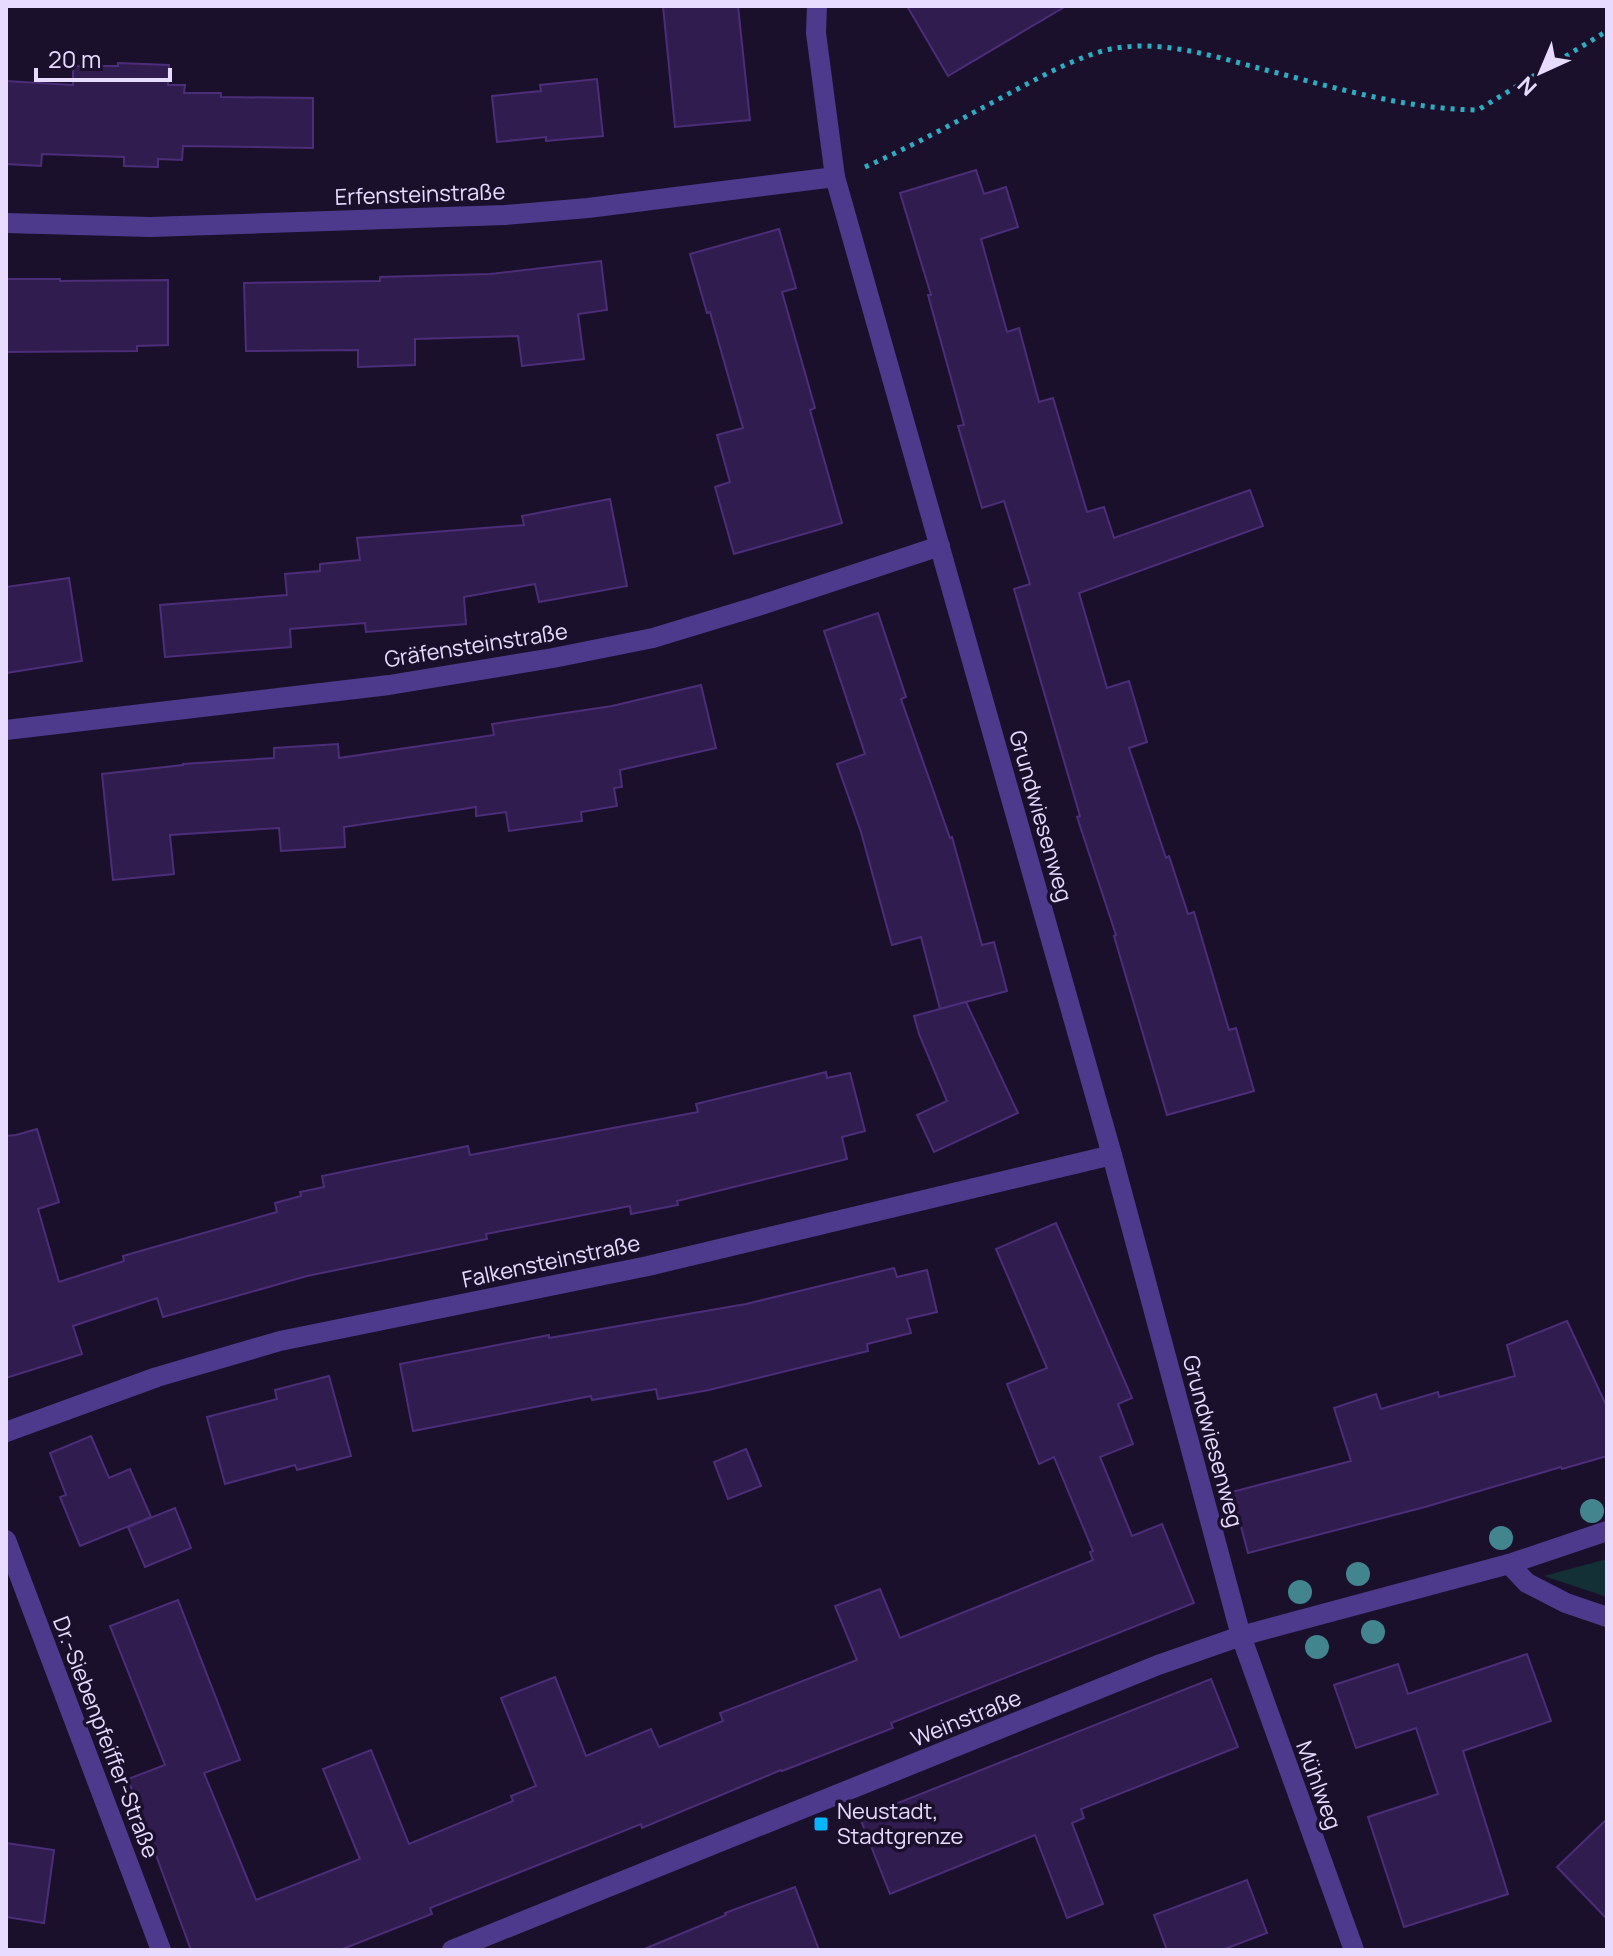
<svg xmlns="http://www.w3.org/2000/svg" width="1613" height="1956" font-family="Manrope,sans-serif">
	<rect width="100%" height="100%" fill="#1b102c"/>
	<path fill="#133036" d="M1607,1559V1597L1544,1576Z"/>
	<g fill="#301c4e" stroke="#4c2d7a" stroke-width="2">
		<path d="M663,6H738L750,120L675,127Z"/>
		<path d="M907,6H1066L948,76Z"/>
		<path d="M118,63L169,65L168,85H185L184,93H221V97L313,98V148L183,146L182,160L158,159V167L124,166V157L42,154L41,166L6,164V81L73,85V66H118Z"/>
		<path d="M597,79L603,136L546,141V137L497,142L492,96L541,91L540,85Z"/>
		<path d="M976,170L984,194L1006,187L1018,227L981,239L1007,332L1019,328L1039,402L1053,398L1087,512L1104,507L1114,538L1250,490L1263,526L1079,593L1107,688L1129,681L1147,742L1129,748L1166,858L1169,856L1188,914L1194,912L1229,1030L1236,1028L1254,1091L1167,1115L1114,936L1116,935L1077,817L1080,816L1014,589L1030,584L1004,501L982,508L958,426L964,425L928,295H931L900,193Z"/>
		<path d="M779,229L796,288L782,292L815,408L810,410L842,523L734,554L715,487L730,482L717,435L743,428L710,312L707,313L690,254Z"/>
		<path d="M601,261L607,310L578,314L584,359L522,366L518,336L415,339V365L358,367V350L246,351L244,283L380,281V277L490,274Z"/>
		<path d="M6,279H60V281L168,280V345L137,346V351L6,352Z"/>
		<path d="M610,499L627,586L539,602L535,584L464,597L466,624L366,632L365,623L290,629L291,647L165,657L160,605L287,595L285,574L320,571V564L360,560L357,538L524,525L522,516Z"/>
		<path d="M69,578L82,661L6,673V587Z"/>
		<path d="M878,613L906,697L901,699L950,838L952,837L982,945L994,942L1007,991L940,1009L921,937L892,945L861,832L837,764L865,754L824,631Z"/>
		<path d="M701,685L716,748L620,770L622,787L614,788L617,806L581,812L582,821L509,831L506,812L476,816V807L344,827L345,847L281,851L279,828L170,835L174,874L113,880L102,774L183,765V764L274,758V748L338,744L339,758L494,735L492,724L612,706Z"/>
		<path d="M966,1002L1018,1113L934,1152L917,1115L947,1101L919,1034L914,1016Z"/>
		<path d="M826,1072L827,1078L850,1073L865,1131L842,1137L847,1159L677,1201L678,1205L631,1214L630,1206L486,1234L487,1239L307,1276L163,1317L157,1298L73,1326L82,1354L6,1378V1136L16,1135L37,1129L59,1202L38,1209L59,1282L124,1261L123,1256L277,1212L275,1203L301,1196L300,1192L324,1187L322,1176L468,1146L470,1155L698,1112L696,1104Z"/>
		<path d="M1056,1223L1132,1398L1118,1404L1133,1444L1100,1457L1132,1536L1162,1524L1194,1603L891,1723L893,1728L782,1771L781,1770L642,1828L641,1824L430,1908L432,1914L340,1950H191L128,1779L165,1765L110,1626L178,1600L240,1760L204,1773L256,1900L360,1859L323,1769L371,1750L409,1844L513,1801L511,1796L536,1786L501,1698L555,1677L586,1756L651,1729L659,1747L723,1721L720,1713L857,1660L835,1606L880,1589L900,1638L1093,1560L1090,1552L1093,1551L1054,1457L1039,1464L1007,1384L1047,1368L996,1249Z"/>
		<path d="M894,1268L897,1277L927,1270L937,1312L907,1319L911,1333L867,1344L868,1351L709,1390L658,1399L656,1389L592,1400L591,1396L413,1431L400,1364L549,1335V1338L746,1304Z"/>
		<path d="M1567,1321L1607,1407V1456L1562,1469L1561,1467L1425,1507L1248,1553L1232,1492L1351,1461L1334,1408L1376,1394L1381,1409L1438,1392L1439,1397L1515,1376L1507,1345Z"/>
		<path d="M329,1376L351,1456L297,1470L295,1465L225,1484L207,1417L277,1399L275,1390Z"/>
		<path d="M91,1436L109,1478L130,1469L151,1517L80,1546L60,1497L66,1495L50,1453Z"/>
		<path d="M746,1449L761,1486L728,1499L714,1462Z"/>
		<path d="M175,1508L191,1548L145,1567L128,1527Z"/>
		<path d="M1527,1654L1551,1721L1463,1751L1508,1894L1404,1927L1368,1817L1438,1794L1416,1728L1356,1748L1334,1685L1398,1664L1408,1694Z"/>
		<path d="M1211,1679L1238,1747L1081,1809L1084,1818L1072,1823L1103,1904L1067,1918L1035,1835L890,1894L860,1818Z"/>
		<path d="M1607,1819V1919L1557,1867Z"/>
		<path d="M6,1843L54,1850L44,1923L6,1917Z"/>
		<path d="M1247,1880L1267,1933L1222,1950H1167L1154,1915Z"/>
		<path d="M795,1887L819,1950H642L726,1915L725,1913Z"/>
	</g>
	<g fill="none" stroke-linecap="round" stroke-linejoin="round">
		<path stroke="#2dadc1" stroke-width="5" stroke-dasharray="4 6" stroke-linecap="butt" d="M865,167C915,145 963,118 1012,92C1042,76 1073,59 1106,50C1158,38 1213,56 1262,69C1333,87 1404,109 1478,110L1607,31"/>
		<g stroke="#4e3a8c" stroke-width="20">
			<path d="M817,6L816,33L835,177L1112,1155L1241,1636L1354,1950"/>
			<path d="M6,223L150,227L505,215L588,208L835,177"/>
			<path d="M6,730L389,685L553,658L653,638L755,607L940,546"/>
			<path d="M6,1432L157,1377L280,1341L648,1266L1112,1155"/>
			<path d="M6,1540L161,1950"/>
			<path d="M1509,1564L1527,1583L1566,1603L1607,1617"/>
			<path d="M452,1950L1158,1665L1241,1636L1509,1564L1607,1531"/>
		</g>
	</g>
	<g fill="#42858e">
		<circle cx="1592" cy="1511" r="12"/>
		<circle cx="1501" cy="1538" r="12"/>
		<circle cx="1358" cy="1574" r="12"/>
		<circle cx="1300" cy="1592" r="12"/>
		<circle cx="1373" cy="1632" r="12"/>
		<circle cx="1317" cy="1647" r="12"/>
	</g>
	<rect fill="#07b5ff" stroke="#1b102c" stroke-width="3" x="813" y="1816" width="16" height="16" rx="4"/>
	<g text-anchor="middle" stroke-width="7" stroke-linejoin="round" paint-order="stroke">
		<g font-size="22" fill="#e7dbff" stroke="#1b102c">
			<text transform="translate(420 194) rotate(-2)" y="8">Erfensteinstraße</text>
			<text transform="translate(476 645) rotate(-9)" y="8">Gräfensteinstraße</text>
			<text transform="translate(1041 816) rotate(74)" y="8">Grundwiesenweg</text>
			<text transform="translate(551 1261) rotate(-12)" y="8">Falkensteinstraße</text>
			<text transform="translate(1213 1441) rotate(75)" y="8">Grundwiesenweg</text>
			<text transform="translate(966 1718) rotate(-22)" y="8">Weinstraße</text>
			<text transform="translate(106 1737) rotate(69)" y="8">Dr.-Siebenpfeiffer-Straße</text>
			<text transform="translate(1319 1785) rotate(70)" y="8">Mühlweg</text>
		</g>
		<g font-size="22" fill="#e7dbff" stroke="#1b102c" text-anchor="start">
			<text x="837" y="1819">Neustadt,<tspan x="837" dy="25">Stadtgrenze</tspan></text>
		</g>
	</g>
	<rect width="1613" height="1956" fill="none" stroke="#e7dbff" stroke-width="16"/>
	<g transform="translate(1541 72) rotate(224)" stroke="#1b102c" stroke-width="6" paint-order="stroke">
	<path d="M0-6L14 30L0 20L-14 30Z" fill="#e7dbff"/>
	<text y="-12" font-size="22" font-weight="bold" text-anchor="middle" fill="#e7dbff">N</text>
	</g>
	<path d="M36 68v12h134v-12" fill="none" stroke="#e7dbff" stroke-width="4"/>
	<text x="48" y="68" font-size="24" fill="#e7dbff" stroke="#1b102c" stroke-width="6" paint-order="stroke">20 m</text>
</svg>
